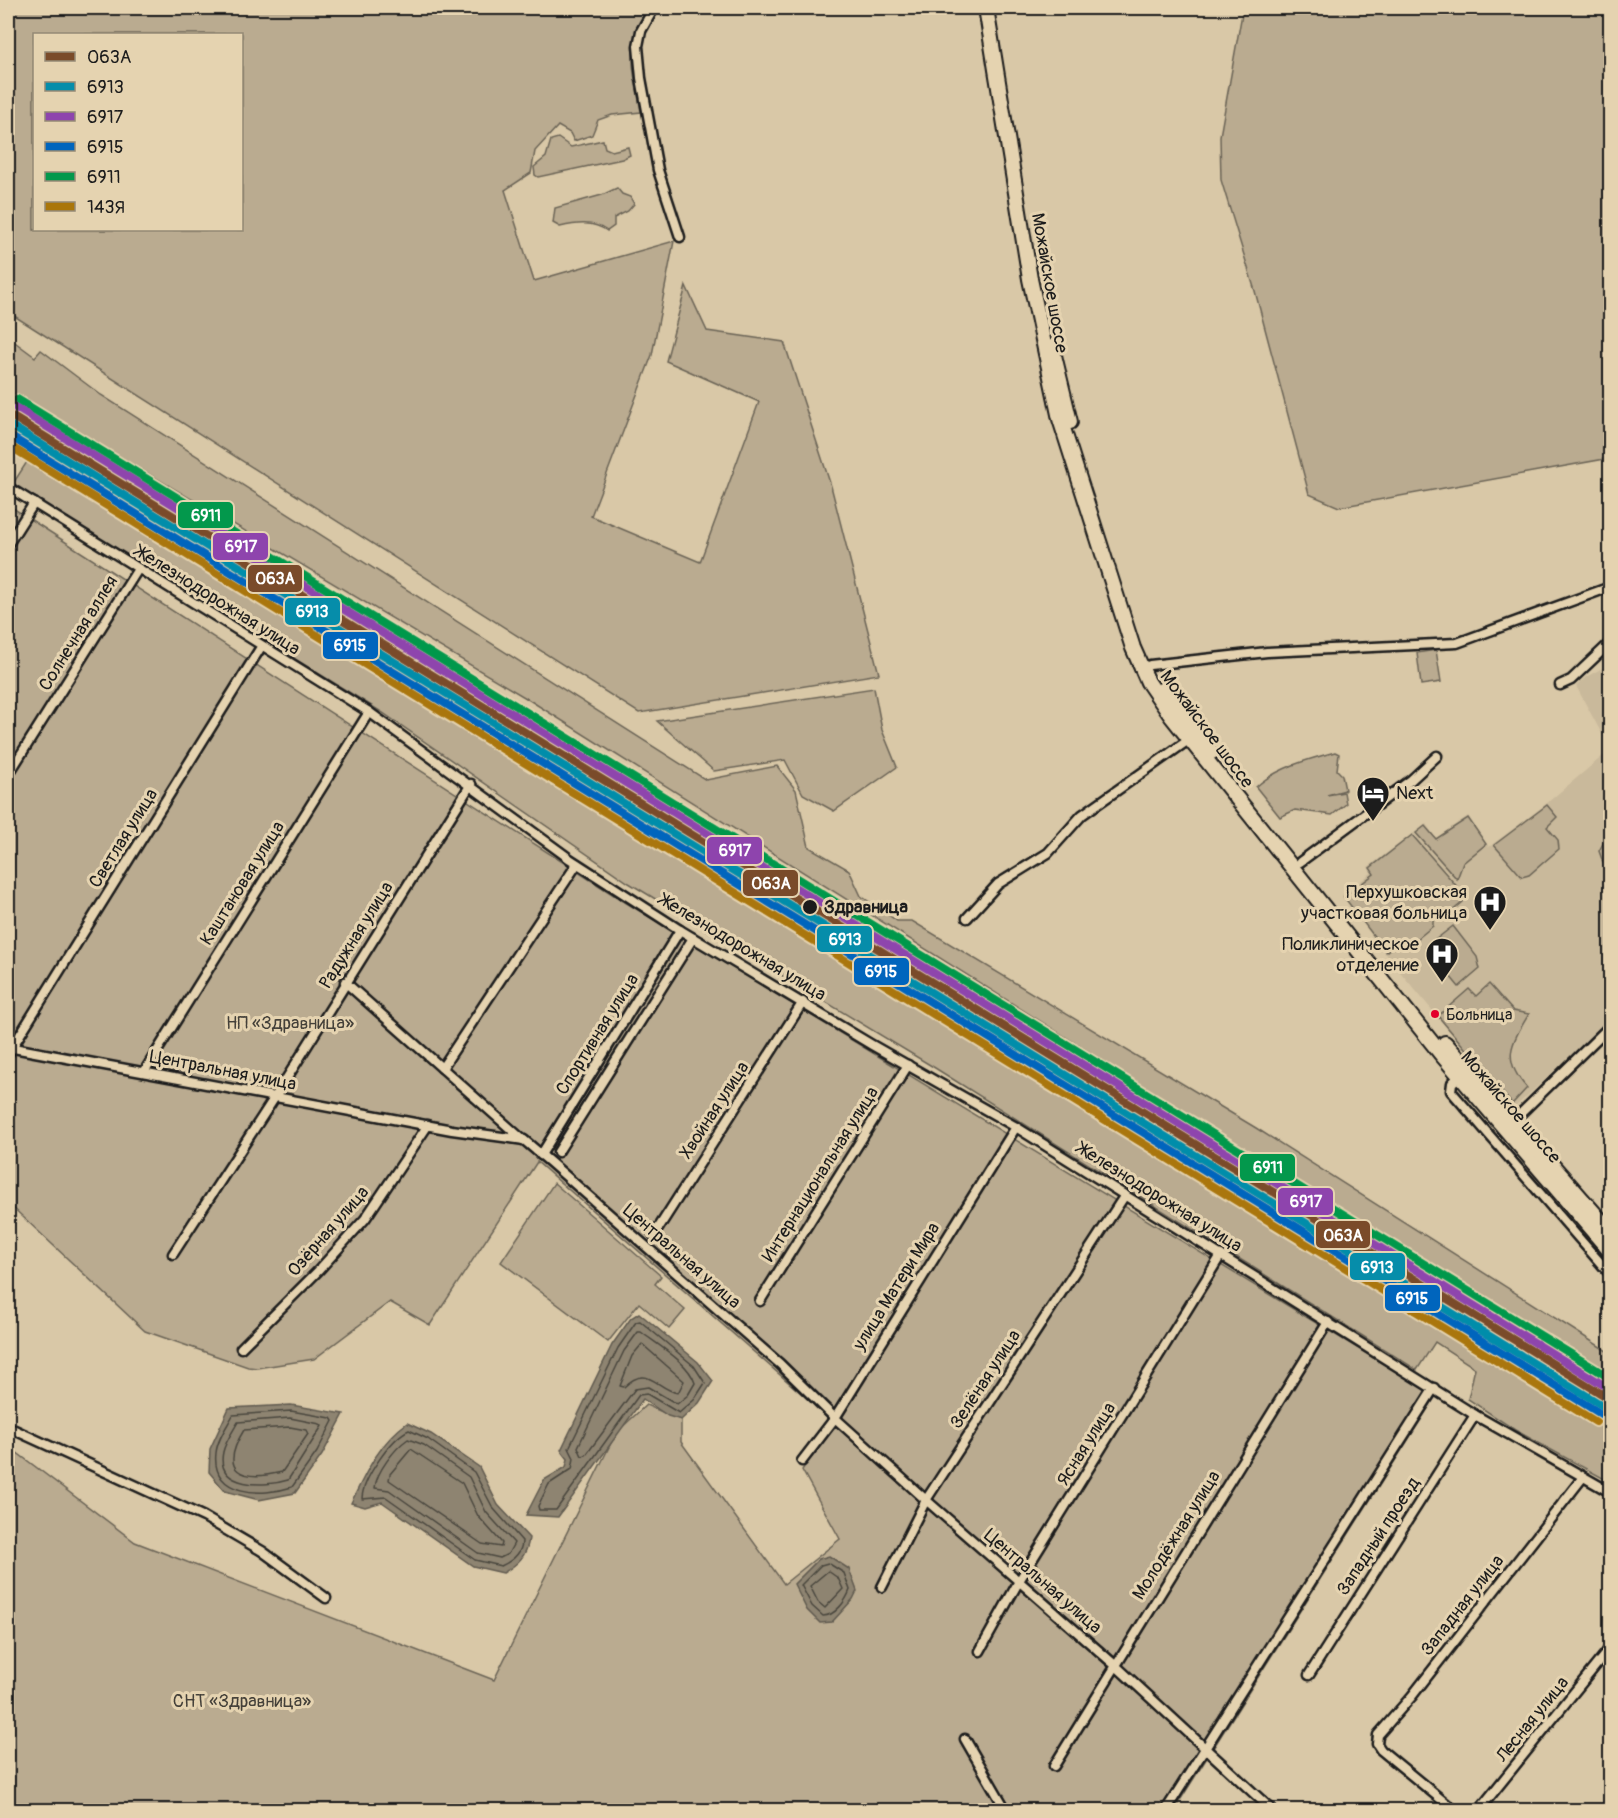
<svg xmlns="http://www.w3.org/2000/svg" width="1618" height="1818" font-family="Pangolin,sans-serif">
	<rect width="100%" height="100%" fill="#d9c8a7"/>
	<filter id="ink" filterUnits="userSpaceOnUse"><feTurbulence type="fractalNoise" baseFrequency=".0167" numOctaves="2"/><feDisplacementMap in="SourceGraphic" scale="12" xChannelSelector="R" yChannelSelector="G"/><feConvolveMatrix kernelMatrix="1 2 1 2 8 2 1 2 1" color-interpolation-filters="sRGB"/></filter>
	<g filter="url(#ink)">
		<g fill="#c9b99b">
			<path d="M1610,664V749L1576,686L1586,677Z"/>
			<path d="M1610,750V1019L1514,1108L1396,967L1342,896L1371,873L1368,867L1426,824L1436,838L1468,816L1489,847L1541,808Z"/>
		</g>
		<g fill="#baab90" stroke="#6b6456" stroke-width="1.5" fill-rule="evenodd">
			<path d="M8,8H651C624,52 633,64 641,112L612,115L598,120L592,135L574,141L570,133L558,126L535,151L531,173L505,190L534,281L674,241L652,355L591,516L700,562L759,402L666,361L686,286L707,331L784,342L831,486L879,674L639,713L8,312ZM34,34H242V230H34Z"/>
			<path d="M1243,8H1610V458L1339,507L1309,494L1255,291L1221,180L1220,136Z"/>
			<path d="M558,138L571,147L603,140L605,148L612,151L628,147L630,155L622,159L538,177L535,175L534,167L546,157L551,140Z"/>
			<path d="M617,188L622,194L630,197L634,204L628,211L614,218V226L607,231C593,221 577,223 560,227L553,223L555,208L602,195Z"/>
			<path d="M8,337L35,357L41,350L101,395L706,780L777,766L796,790L809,847L849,870L861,896L897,921H912L1256,1128L1610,1353V1373L1115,1068L526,698L8,390Z"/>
			<path d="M34,451L1425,1309L1440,1329L1493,1365L1531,1370L1610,1420V1482L1515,1430L1468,1399L1475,1368L1435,1342L1417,1370L935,1068L629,883L383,713L12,485Z"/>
			<path d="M8,505L620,899L1436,1396L1174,1810H8V1446L135,1542L494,1680L616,1433L646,1405L681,1420V1442L784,1584L840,1539L802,1470L835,1423L537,1162L430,1325L390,1302L314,1359L257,1368L248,1367L145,1331L8,1203Z"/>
			<path d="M1436,650L1441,682L1421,685L1417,653Z"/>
			<path d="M874,688L882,730L897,767L834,811L803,794L785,760L714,771L657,721Z"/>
			<path d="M1335,752L1339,754L1337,770L1342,775L1345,790L1327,795L1344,792L1346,804L1332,815L1295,810L1280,817L1256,787C1276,768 1309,759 1335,752Z"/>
			<path d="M1610,795V882L1599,851L1607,836L1608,799Z"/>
			<path d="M1547,805L1557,817L1547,827L1558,840L1559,849L1529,875L1522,877L1494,845Z"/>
			<path d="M1468,818L1486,844L1463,863L1457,879L1416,833L1425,826L1436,839Z"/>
			<path d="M1412,835L1461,891L1463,902L1444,918H1433V926L1411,944L1400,940L1386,952L1344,897L1374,874L1370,868Z"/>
			<path d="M1453,926L1477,957L1480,969L1459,987L1426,947Z"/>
			<path d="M1489,984L1513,1011L1529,1014C1511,1044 1501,1059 1527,1088L1512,1104L1438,1016L1469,989L1476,996Z"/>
			<path d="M554,1183L661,1276L655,1284L685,1310L669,1329L639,1303L608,1342L501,1262Z"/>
		</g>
		<g fill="#8e8471" stroke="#605a4f" stroke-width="1.5">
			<path d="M639,1313L698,1362L713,1381L699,1403L681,1420L668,1416L643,1399L558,1517L526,1515L544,1480L566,1467L568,1459L561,1450L612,1345L631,1318Z"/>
			<path d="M291,1405L344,1414L322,1455L295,1493L259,1500L225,1491L209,1472L210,1449L229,1408Z"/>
			<path d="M407,1423L431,1434L479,1467L498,1505L529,1538C527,1556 518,1564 503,1573L473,1566L382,1502L365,1507L351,1503C366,1472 379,1443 407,1423Z"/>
			<path d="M829,1556L849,1569L857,1591L853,1599L832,1622L820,1623L807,1610L794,1584L819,1559Z"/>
		</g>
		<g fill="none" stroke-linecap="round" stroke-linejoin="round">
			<g stroke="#4a463e" stroke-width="1.5">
				<path d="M640,1321L694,1366L705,1383L694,1400L679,1413L647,1394L639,1395L556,1510H539L538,1506L549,1484L572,1469L574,1458L569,1448L618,1348L636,1322Z"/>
				<path d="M638,1332H641C658,1345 689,1363 695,1383L688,1395L677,1404L648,1387L635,1389L586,1455L582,1456L578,1447L624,1351Z"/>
				<path d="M642,1344L684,1381L678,1393C656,1389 648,1363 624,1387L620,1386L632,1356Z"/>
				<path d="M291,1411L331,1418L333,1421L317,1452L292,1487C262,1497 211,1496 216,1453C217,1440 227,1426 233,1415Z"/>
				<path d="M290,1418L320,1424L322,1426L288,1480C266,1487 215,1489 223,1452C225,1442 233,1431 238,1422Z"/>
				<path d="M290,1427L306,1430L308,1434L282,1472C241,1482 218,1472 244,1430Z"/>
				<path d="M409,1430L428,1439L474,1472L493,1508L522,1541C522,1553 512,1561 501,1566L475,1560L386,1497L362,1499C362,1480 391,1438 409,1430Z"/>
				<path d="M408,1439L424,1445L469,1477L486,1512L514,1543L508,1554L500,1558L478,1553L389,1490L375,1488C376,1472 395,1448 408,1439Z"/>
				<path d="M411,1449L462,1483L478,1516L502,1543L501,1547L482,1544L389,1480L390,1474Z"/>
				<path d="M828,1563L844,1573L850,1590C846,1601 835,1616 823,1616L812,1606L801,1585L821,1565Z"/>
				<path d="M828,1571L838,1578L843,1589L825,1608L818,1602L810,1586Z"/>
			</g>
			<defs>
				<g id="minor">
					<path d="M654,8L641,31L638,46L641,78L658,170L680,237"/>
					<path d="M8,487L369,712L570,859L680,930L872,1045L1016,1127L1475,1415L1610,1492"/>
					<path d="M8,544L34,503"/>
					<path d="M1150,665L1267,652L1457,643L1610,587"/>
					<path d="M1560,685L1571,680L1610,643"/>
					<path d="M8,775L138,569"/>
					<path d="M1300,862L1411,780L1437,756"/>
					<path d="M967,918L998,884L1048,853L1082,815L1190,739"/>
					<path d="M345,982L523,1140"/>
					<path d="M8,1047L452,1130L524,1140L551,1163L780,1364L835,1418L926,1500L1115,1665L1272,1810"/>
					<path d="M8,1054L261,647"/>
					<path d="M442,1068L577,864"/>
					<path d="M144,1072L369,712"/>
					<path d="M1460,1076L1452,1083L1451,1091L1610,1274"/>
					<path d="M1513,1121L1610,1026"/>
					<path d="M558,1152L693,938"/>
					<path d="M541,1155L680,930"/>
					<path d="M654,1235L803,1002"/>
					<path d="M173,1254L275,1097L471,784"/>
					<path d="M760,1301L908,1065"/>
					<path d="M241,1348L318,1271L365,1219L428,1125"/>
					<path d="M8,1427L204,1517L262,1551L326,1598"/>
					<path d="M802,1461L835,1418L1016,1127"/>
					<path d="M882,1587L926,1500L1125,1195"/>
					<path d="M980,1651L1019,1581L1221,1255"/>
					<path d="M1309,1675L1475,1415"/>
					<path d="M965,1739L1006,1810"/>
					<path d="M1054,1766L1328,1322"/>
					<path d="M1166,1810L1434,1388"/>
					<path d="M1454,1810L1381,1750L1377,1744L1378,1735L1412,1696L1583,1477"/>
					<path d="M1479,1810L1610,1648"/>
				</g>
				<g id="primary">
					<path d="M986,8L1030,279L1060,419L1133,648L1148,682L1172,717L1441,1054L1610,1251"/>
					<path d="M1052,347L1070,422"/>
					<path d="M1163,689L1212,752"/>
					<path d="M1445,1043L1610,1231"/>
				</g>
			</defs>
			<use href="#minor" stroke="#1c1c1c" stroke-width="13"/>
			<use href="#primary" stroke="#1c1c1c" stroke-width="18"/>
			<use href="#minor" stroke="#e5d3b0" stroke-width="8"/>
			<use href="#primary" stroke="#e5d3b0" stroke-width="14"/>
			<defs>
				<path id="rail-1" d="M8,414L1610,1399"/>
				<path id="rail-2" d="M8,424L1605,1407"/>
				<path id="rail-3" d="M13,406L1610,1389"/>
				<path id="rail-4" d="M8,435L1601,1414"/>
				<path id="rail-5" d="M17,399L1610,1378"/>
				<path id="rail-6" d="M8,445L1596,1422"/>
			</defs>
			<use href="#rail-1" stroke="#e5d3b0" stroke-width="12"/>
			<use href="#rail-2" stroke="#e5d3b0" stroke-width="12"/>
			<use href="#rail-3" stroke="#e5d3b0" stroke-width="12"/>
			<use href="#rail-4" stroke="#e5d3b0" stroke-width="12"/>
			<use href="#rail-5" stroke="#e5d3b0" stroke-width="12"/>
			<use href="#rail-6" stroke="#e5d3b0" stroke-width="12"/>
			<use href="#rail-1" stroke="#7a4b2a" stroke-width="8"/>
			<use href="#rail-2" stroke="#068daa" stroke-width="8"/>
			<use href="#rail-3" stroke="#8e44ad" stroke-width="8"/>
			<use href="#rail-4" stroke="#0065bd" stroke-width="8"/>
			<use href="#rail-5" stroke="#03984c" stroke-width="8"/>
			<use href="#rail-6" stroke="#aa760a" stroke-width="8"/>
		</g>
	</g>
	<defs>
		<symbol id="hotel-pin" viewBox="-11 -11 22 30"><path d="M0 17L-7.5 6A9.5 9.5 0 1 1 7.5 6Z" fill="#1c1c1c" stroke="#e5d3b0"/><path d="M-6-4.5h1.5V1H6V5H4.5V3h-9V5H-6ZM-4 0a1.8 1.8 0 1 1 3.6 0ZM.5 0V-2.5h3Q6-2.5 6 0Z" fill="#fff"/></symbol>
		<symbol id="hospital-pin" viewBox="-11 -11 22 30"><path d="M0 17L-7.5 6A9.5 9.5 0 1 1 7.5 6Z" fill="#1c1c1c" stroke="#e5d3b0"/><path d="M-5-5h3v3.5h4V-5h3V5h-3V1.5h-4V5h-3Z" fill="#fff"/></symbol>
	</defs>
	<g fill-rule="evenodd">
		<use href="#hotel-pin" x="1354" y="774" width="38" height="52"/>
		<use href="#hospital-pin" x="1471" y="883" width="38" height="52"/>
		<use href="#hospital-pin" x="1423" y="935" width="38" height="52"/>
	</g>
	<circle fill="#1c1c1c" stroke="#e5d3b0" stroke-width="2" cx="810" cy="907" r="8"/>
	<circle fill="#e4002b" stroke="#e5d3b0" stroke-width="2" cx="1435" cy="1014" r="5"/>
	<g text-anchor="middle" stroke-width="6" stroke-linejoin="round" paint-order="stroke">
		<g font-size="16" fill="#1c1c1c" stroke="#e5d3b0" text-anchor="start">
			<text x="1446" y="1020">Больница</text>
		</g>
		<g font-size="18" fill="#1c1c1c" stroke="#e5d3b0">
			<text transform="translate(1050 283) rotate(80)" y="6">Можайское шоссе</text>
			<text transform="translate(218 600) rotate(32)" y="6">Железнодорожная улица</text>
			<text transform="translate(78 633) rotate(-58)" y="6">Солнечная аллея</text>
			<text transform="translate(1207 729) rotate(53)" y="6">Можайское шоссе</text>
			<text transform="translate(123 838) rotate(-58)" y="6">Светлая улица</text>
			<text transform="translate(242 883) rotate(-58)" y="6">Каштановая улица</text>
			<text transform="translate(356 935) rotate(-58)" y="6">Радужная улица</text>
			<text transform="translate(743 947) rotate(31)" y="6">Железнодорожная улица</text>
			<text transform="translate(597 1034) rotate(-58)" y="6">Спортивная улица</text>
			<text transform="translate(223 1070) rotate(11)" y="6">Центральная улица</text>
			<text transform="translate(1511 1107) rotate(49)" y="6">Можайское шоссе</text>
			<text transform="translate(714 1110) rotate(-57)" y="6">Хвойная улица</text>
			<text transform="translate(820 1174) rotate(-58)" y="6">Интернациональная улица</text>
			<text transform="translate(1160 1197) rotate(32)" y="6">Железнодорожная улица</text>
			<text transform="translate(328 1231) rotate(-49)" y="6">Озёрная улица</text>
			<text transform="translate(682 1256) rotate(41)" y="6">Центральная улица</text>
			<text transform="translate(896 1286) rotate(-58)" y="6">улица Матери Мира</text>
			<text transform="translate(985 1379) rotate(-57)" y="6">Зелёная улица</text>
			<text transform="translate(1086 1444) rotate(-58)" y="6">Ясная улица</text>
			<text transform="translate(1176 1535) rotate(-58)" y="6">Молодёжная улица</text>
			<text transform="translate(1378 1536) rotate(-57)" y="6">Западный проезд</text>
			<text transform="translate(1043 1581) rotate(41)" y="6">Центральная улица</text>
			<text transform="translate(1462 1605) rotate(-52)" y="6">Западная улица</text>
			<text transform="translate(1532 1719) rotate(-51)" y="6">Лесная улица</text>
		</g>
		<g font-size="18" fill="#1c1c1c" stroke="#e5d3b0" text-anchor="end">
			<text x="1396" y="799" text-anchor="start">Next</text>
			<text x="1467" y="898">Перхушковская<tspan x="1467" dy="21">участковая больница</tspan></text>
			<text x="1419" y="950">Поликлиническое<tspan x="1419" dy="21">отделение</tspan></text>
		</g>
		<g font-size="18" font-weight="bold" fill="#1c1c1c" stroke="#e5d3b0" text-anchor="start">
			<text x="824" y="913">Здравница</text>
		</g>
		<g font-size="18" fill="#444039" stroke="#e5d3b0">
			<text x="290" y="1029">НП «Здравница»</text>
			<text x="242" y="1707">СНТ «Здравница»</text>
		</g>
	</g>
	<g stroke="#e5d3b0" stroke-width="2">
		<rect x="177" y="501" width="57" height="28" rx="6" fill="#03984c"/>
		<rect x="212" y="532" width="57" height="29" rx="6" fill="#8e44ad"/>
		<rect x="247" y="564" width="56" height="29" rx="6" fill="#7a4b2a"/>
		<rect x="284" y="597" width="57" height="29" rx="6" fill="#068daa"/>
		<rect x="322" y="631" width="57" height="29" rx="6" fill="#0065bd"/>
		<rect x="706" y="836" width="57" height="29" rx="6" fill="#8e44ad"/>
		<rect x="742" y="869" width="57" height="28" rx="6" fill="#7a4b2a"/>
		<rect x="816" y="925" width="57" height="28" rx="6" fill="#068daa"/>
		<rect x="853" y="957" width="57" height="29" rx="6" fill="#0065bd"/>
		<rect x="1239" y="1153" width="57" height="29" rx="6" fill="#03984c"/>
		<rect x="1277" y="1187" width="57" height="29" rx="6" fill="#8e44ad"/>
		<rect x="1315" y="1220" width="56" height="29" rx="6" fill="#7a4b2a"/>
		<rect x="1349" y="1252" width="57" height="29" rx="6" fill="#068daa"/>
		<rect x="1384" y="1284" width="57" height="28" rx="6" fill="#0065bd"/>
	</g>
	<g font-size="16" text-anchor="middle" font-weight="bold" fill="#fff">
		<text x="206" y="521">6911</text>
		<text x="241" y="552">6917</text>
		<text x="275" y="584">063А</text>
		<text x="312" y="617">6913</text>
		<text x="350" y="651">6915</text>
		<text x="735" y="856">6917</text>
		<text x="771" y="889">063А</text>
		<text x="845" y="945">6913</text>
		<text x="881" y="977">6915</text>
		<text x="1268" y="1173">6911</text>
		<text x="1306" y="1207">6917</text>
		<text x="1343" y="1241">063А</text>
		<text x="1377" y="1273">6913</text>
		<text x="1412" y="1304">6915</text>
	</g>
	<rect width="1618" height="1818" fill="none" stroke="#e5d3b0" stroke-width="30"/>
	<rect x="15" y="15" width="1588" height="1788" fill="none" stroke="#1c1c1c" stroke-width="2" filter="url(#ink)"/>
	<rect x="33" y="33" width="210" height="198" fill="#e5d3b0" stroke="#958a75" stroke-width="1.5"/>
	<rect x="45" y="52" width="30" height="9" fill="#7a4b2a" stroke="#958a75" stroke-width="1.5"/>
	<text x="87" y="63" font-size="18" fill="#1c1c1c">063А</text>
	<rect x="45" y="82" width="30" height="9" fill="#068daa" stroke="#958a75" stroke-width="1.5"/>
	<text x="87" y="93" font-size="18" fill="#1c1c1c">6913</text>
	<rect x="45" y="112" width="30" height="9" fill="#8e44ad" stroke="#958a75" stroke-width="1.5"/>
	<text x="87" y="123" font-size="18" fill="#1c1c1c">6917</text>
	<rect x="45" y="142" width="30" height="9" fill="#0065bd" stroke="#958a75" stroke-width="1.5"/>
	<text x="87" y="153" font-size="18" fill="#1c1c1c">6915</text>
	<rect x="45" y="172" width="30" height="9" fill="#03984c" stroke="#958a75" stroke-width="1.5"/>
	<text x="87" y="183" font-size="18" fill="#1c1c1c">6911</text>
	<rect x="45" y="202" width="30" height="9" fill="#aa760a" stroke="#958a75" stroke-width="1.5"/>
	<text x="87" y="213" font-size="18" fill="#1c1c1c">143Я</text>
</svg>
